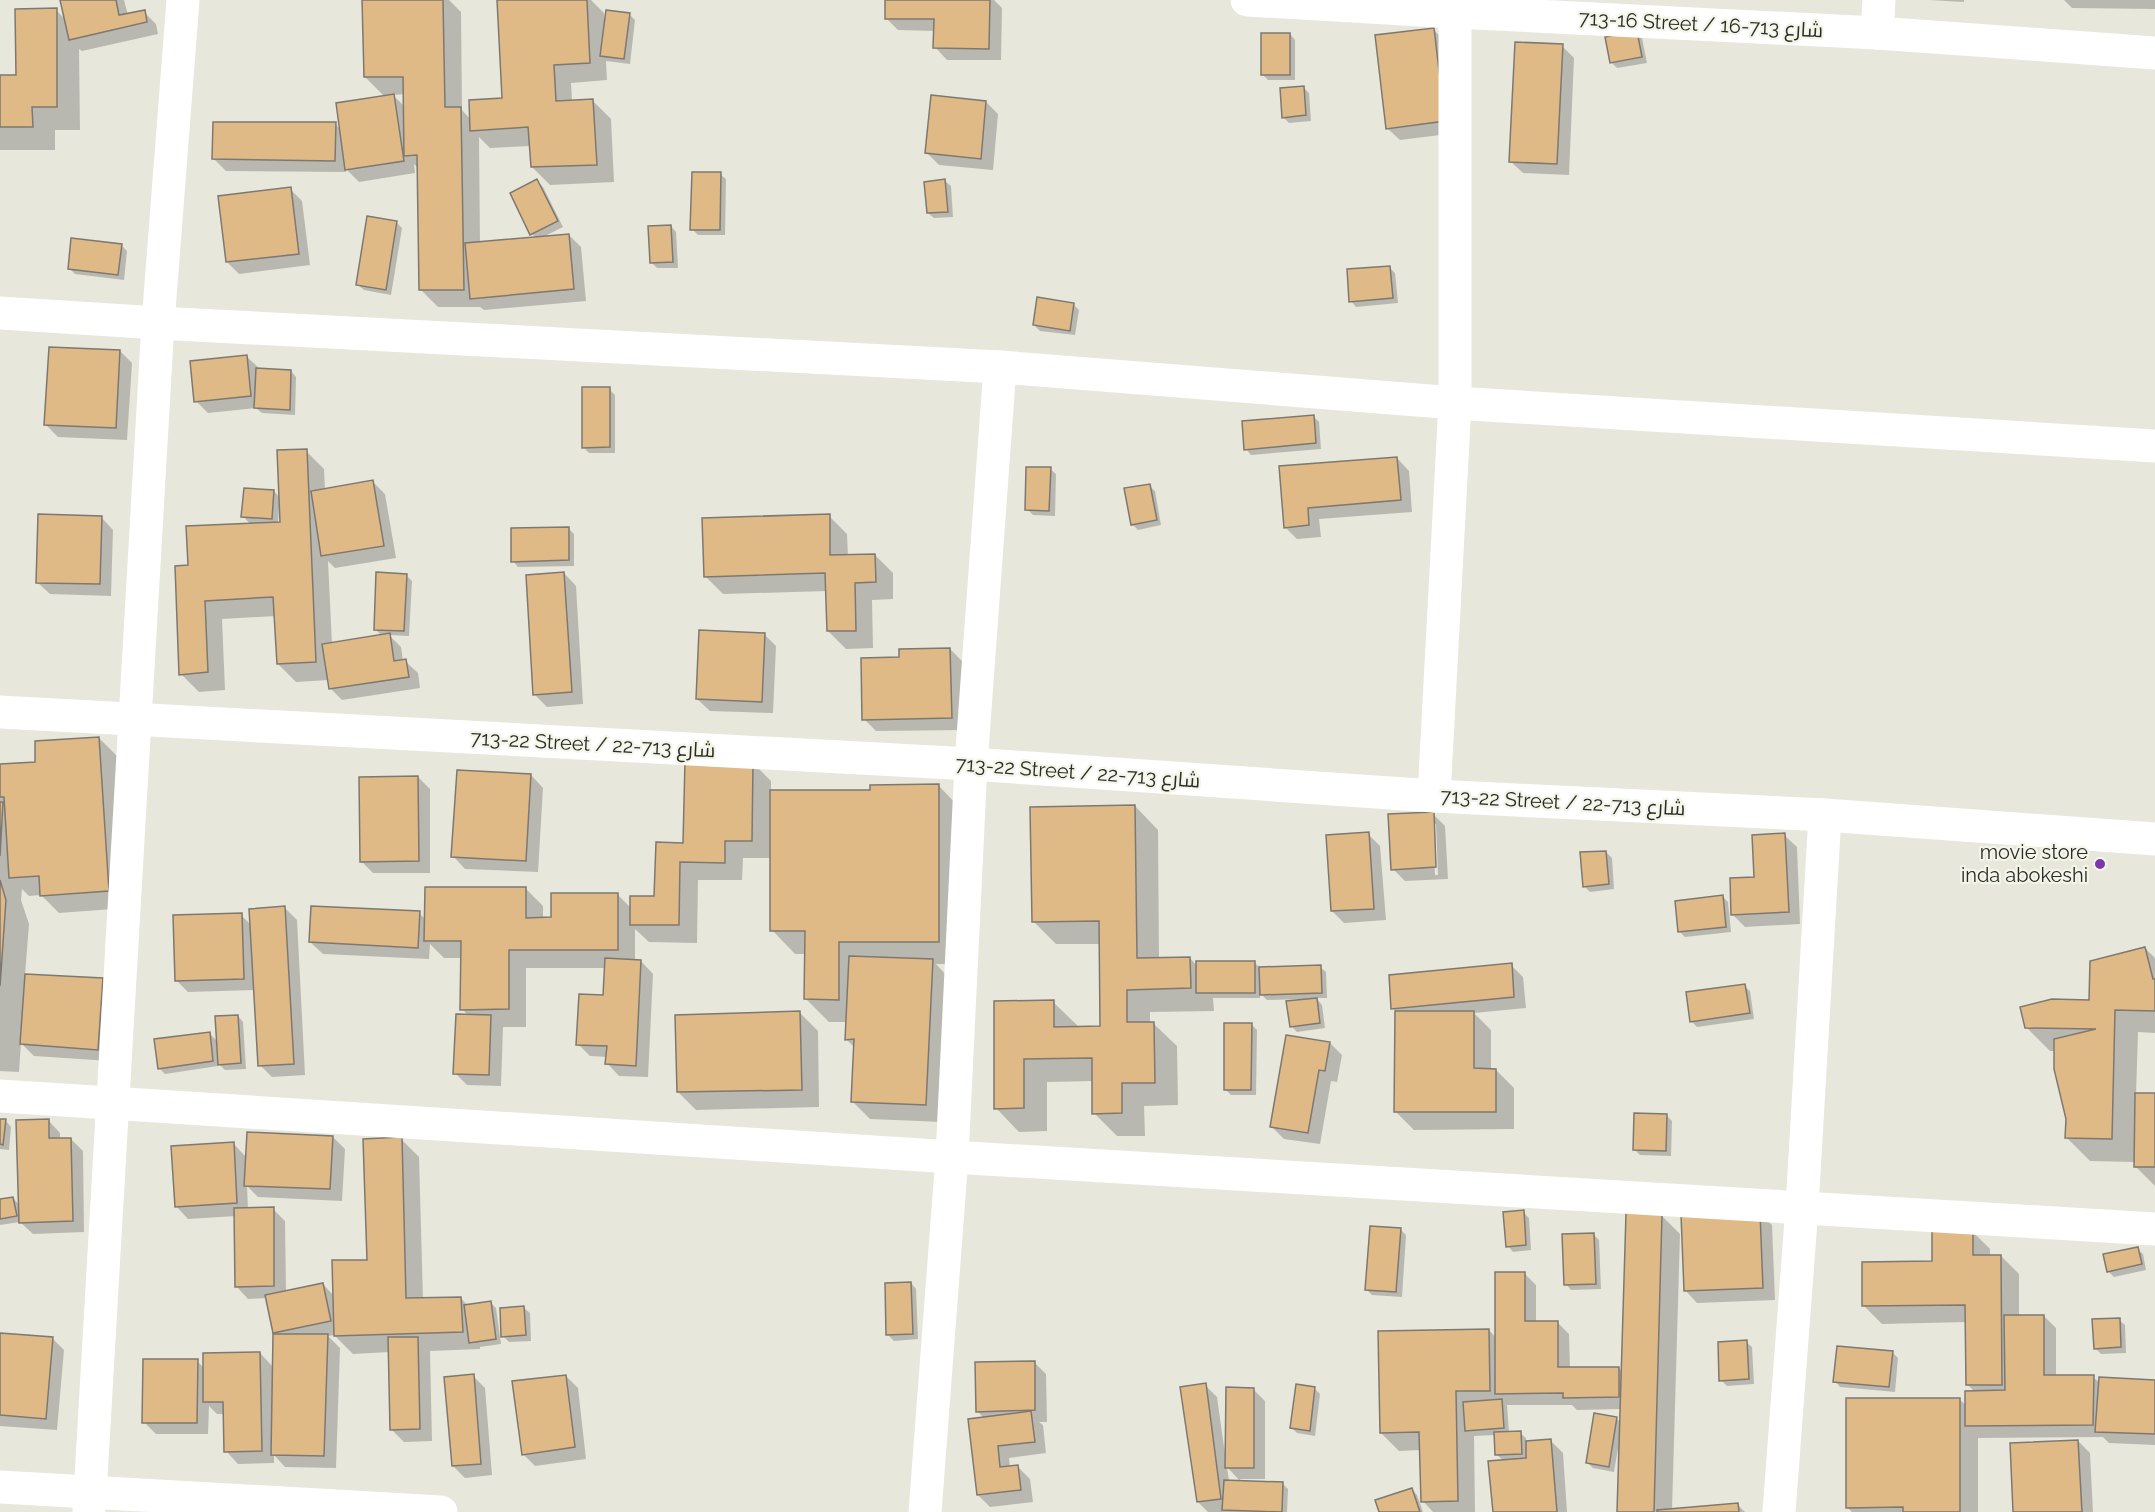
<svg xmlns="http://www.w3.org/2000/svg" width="2155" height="1512" font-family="Raleway,Cairo,sans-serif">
	<rect width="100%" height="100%" fill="#e7e7dc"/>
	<g fill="#0003" fill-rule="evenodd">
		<path d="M61,0H124L128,15L144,12L156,24L158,34L82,51L79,49L80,130H55V150H0V76H17L56,10L66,20Z"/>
		<path d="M364,0H449L461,12L462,110L471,120L503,99L499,0H591L604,13L605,22L630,15L635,20L630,64L606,61L607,80L571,83L572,101H593L611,119L614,182L550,185L532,167L531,146L490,148L479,137L480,244L536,238L532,234L537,181L543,187L563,227L541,238L569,235L581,247L586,301L484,310L480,307H438L420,289L419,169L414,164L415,173L359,182L346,169V172L226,171L214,159L335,124L341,130L385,97L365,77ZM405,94V107L393,95Z"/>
		<path d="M887,0H994L1002,8L1001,60H947L935,47V31L898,30L886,18Z"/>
		<path d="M1929,0H1964V2Z"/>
		<path d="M2064,0H2155V9L2072,8Z"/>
		<path d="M1433,29L1445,42L1456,133L1400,140L1387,128Z"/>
		<path d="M1636,33L1642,38L1647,63L1617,68L1611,62Z"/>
		<path d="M1290,34L1295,40V80H1268L1263,75Z"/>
		<path d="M1562,46L1574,58L1569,175L1523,173L1510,161Z"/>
		<path d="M1303,87L1309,93L1311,121L1289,123L1283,117Z"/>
		<path d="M986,102L998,114L993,170L939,165L927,153Z"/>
		<path d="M720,174L726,179L725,235H698L692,229Z"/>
		<path d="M945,181L951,186L953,217L934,218L928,213Z"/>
		<path d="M290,189L302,201L310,265L239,274L227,262Z"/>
		<path d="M396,222L402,228L391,295L364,290L358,285Z"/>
		<path d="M671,226L676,232L678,268H657L652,263Z"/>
		<path d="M121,245L127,251L124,280L75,274L70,269Z"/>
		<path d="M1389,267L1395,273L1398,303L1356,307L1351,301Z"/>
		<path d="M1073,304L1079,310L1075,335L1040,331L1034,325Z"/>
		<path d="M120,351L132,363L127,440L58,437L46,425Z"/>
		<path d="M246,356L259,368L291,371L296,377L295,415L262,413L256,408L208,413L196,401Z"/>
		<path d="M609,389L615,395V453H589L583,447Z"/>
		<path d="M1313,416L1319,422L1321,449L1251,455L1246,449Z"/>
		<path d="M306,451L324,469L325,490L373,482L385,494L396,558L335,568L328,561L332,644L382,636L375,629L406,575L412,581L409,636L389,635L401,647L403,661H405L418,673L420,688L342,700L330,688L329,680L296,682L278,664L276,616L222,619L225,690L199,692L181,674L189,566L251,525L243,516L274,491L280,498ZM279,507H281L282,523H278Z"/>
		<path d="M1397,458L1409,471L1412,512L1319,519L1321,537L1297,539L1285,527L1281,467Z"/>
		<path d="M1050,469L1056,474L1055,516L1033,515L1027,509Z"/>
		<path d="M1149,486L1155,491L1161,525L1138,530L1132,524Z"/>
		<path d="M829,516L847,534L848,556L875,555L893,573V599L872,600L873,648L846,649L828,631L827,591L723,594L705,576Z"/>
		<path d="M101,517L113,530L111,596L50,594L37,582Z"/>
		<path d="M568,528L574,534V566L518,567L513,561Z"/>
		<path d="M564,573L576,586L583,704L547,707L535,695Z"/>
		<path d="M764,634L776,646L773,713L710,711L697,699Z"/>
		<path d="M950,649L962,661L963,730L876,731L864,719L901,658Z"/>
		<path d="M99,738L117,756L127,908L59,913L41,895L29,896L22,889L21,900L29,924L25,975L102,980L114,992L110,1061L34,1056L21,1043L19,1072L0,1071V765L37,763Z"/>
		<path d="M753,763L771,781V792L872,791L938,785L961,809L962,964H936L950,979L943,1122L870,1119L852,1101L855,1048L846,1039L847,1022H829L806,999V954H795L772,930V858H743L742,880H698L697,943L649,942L635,929V961H641L653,974L648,1077L619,1076L607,1063V1057L590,1056L578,1044L605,996L606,968H526V1027H503L501,1086L467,1085L455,1073L469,1016L462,1009V958H444L430,944L429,959L323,954L310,942L419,913L426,920L525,888L543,906V919H552L617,894L631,908L656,898L685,844Z"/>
		<path d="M531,775L543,788L538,872L465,869L453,856Z"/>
		<path d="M418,777L430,789V873H373L361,861Z"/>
		<path d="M1135,806L1158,830L1159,959L1190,958L1197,966L1254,962L1260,968L1320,967L1326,972L1327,998H1316L1322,1005L1325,1028L1297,1032L1291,1026L1302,999L1267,1000L1260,993V998H1213L1214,1011L1150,1012V1023H1153L1177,1046L1178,1105L1144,1106L1145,1136H1117L1094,1113L1093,1081L1047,1082V1131L1019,1132L996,1108L1053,1002L1077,1025V1028H1101L1100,944H1056L1033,921Z"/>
		<path d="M1433,814L1445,826L1448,879L1405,881L1393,869ZM1433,824H1436L1438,875H1435Z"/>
		<path d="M1368,834L1380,846L1386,920L1344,923L1332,911Z"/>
		<path d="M1784,835L1797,847L1800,924L1745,927L1733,915Z"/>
		<path d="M1606,852L1612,858L1614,889L1590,892L1584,886Z"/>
		<path d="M1722,896L1728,902L1731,932L1685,937L1680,932Z"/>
		<path d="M285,908L297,920L305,1075L272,1077L260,1065L255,990L188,992L176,980L241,915L252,926Z"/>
		<path d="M2145,948L2155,958V1033L2138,1032L2136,1095H2155V1186L2135,1166V1162L2090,1161L2067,1138V1119L2055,1051H2050L2026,1027L2090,1001Z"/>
		<path d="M1511,965L1523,977L1526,1008L1474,1013L1491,1030V1070H1496L1514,1088V1129L1414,1130L1396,1112V1012L1393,1008Z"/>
		<path d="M1744,986L1750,991L1754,1019L1697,1027L1691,1021Z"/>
		<path d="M800,1013L818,1031L819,1107L696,1110L678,1092Z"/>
		<path d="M238,1016L243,1022L246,1069L225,1070L218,1063V1066L165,1074L159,1068L209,1033L218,1042Z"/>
		<path d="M1251,1024L1257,1030L1256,1095H1231L1225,1089Z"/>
		<path d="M1330,1043L1342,1055L1337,1082L1331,1081L1320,1144L1284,1139L1272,1127Z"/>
		<path d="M1666,1115L1672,1121L1671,1156L1640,1155L1634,1149Z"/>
		<path d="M0,1120L6,1121L11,1127L9,1150L0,1149Z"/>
		<path d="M48,1120L60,1133V1139H71L83,1151L84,1232L33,1234L20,1222L0,1225V1201L13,1198L20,1206Z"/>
		<path d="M333,1137L345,1149L342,1201L258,1197L247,1186L248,1209H273L285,1221L286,1292L323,1284L334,1296L368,1261L401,1139L419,1157L423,1299L461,1298L468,1306L490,1302L496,1308L501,1344L480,1347V1349L430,1351L432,1441L404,1442L392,1430L390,1352L353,1354L334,1335L328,1336L340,1348L336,1468L285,1467L274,1455V1463L238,1464L226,1451L225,1414H217L209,1406L208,1434H156L144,1422L197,1361L204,1368L260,1353L274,1368L277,1335L274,1333L267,1298L248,1299L236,1286V1216L188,1219L176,1206L233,1143L247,1158Z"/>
		<path d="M1523,1212L1529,1218L1531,1250L1513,1252L1508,1246Z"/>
		<path d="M1759,1213L1772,1225L1775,1300L1697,1303L1685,1290Z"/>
		<path d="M1662,1216L1680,1234L1672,1510L1738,1505L1745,1512H1618L1620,1449H1618L1614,1472L1593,1468L1587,1462L1616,1418L1621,1423V1409L1577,1410L1572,1405H1507L1509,1433H1520L1526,1438V1443L1551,1441L1563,1453L1567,1512H1494L1504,1461L1497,1455L1496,1435L1474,1436L1475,1512H1433L1423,1501L1421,1450L1399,1451L1381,1433L1489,1330L1497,1339L1524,1273L1536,1285V1323L1557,1322L1569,1334L1570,1368H1619L1622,1372Z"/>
		<path d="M1400,1229L1406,1235L1402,1297L1372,1295L1366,1289Z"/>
		<path d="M1972,1231L1990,1249V1257L2001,1256L2019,1274V1316H2044L2056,1328V1377H2093L2100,1383L2155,1382V1445L2109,1443L2103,1437L1978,1438V1512H1852L1847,1507L1960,1400L1967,1406L1975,1392L1968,1385L1967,1322L1882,1324L1864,1306L1934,1262Z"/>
		<path d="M1593,1234L1599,1240L1601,1289L1571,1290L1566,1284Z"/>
		<path d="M2137,1249L2143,1254L2146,1270L2114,1277L2108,1271Z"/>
		<path d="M911,1283L916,1289L918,1339L894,1341L888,1335Z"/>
		<path d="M524,1308L530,1313L531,1341L509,1342L503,1336Z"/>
		<path d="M2119,1320L2125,1325L2126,1353L2101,1354L2095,1348Z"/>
		<path d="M0,1334L52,1338L64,1350L57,1430L0,1426Z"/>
		<path d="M1746,1342L1752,1347L1754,1384L1727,1386L1721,1380Z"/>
		<path d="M1892,1352L1898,1358L1895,1392L1840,1387L1835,1381Z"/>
		<path d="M1034,1362L1046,1374L1047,1422H1039L1043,1425L1046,1453L1009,1458L1010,1468L1018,1467L1030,1479L1033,1502L990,1507L978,1495L985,1419L977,1411Z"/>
		<path d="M473,1376L485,1388L492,1475L465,1478L453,1466Z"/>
		<path d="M566,1376L578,1388L586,1459L535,1466L523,1454Z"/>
		<path d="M1205,1385L1217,1397L1225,1454L1227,1453L1253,1389L1265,1401V1479H1240V1481L1227,1467L1229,1481L1283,1484L1288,1489L1287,1512H1208L1198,1502Z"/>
		<path d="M1315,1389L1320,1394L1315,1436L1297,1433L1291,1427Z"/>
		<path d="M2078,1441L2090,1453L2093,1512H2014Z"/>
		<path d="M1412,1490L1417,1495L1423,1512H1381Z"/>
	</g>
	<g fill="#dfba87" stroke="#7f7870" stroke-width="1.5">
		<path d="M60,0H116L119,15L145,10L147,22L69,40Z"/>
		<path d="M362,0H443L445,107H461L464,290H419L417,155L404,156L403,77H364Z"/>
		<path d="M497,0H587L590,63L554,65L556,101L593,99L597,165L531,167L528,127L470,131L469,100L502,98Z"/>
		<path d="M885,0H990L989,49L933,48L934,19H885Z"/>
		<path d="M57,8V107H32L33,127H0V75H16L15,9Z"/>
		<path d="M606,10L630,13L624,59L600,56Z"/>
		<path d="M1434,28L1445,121L1386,129L1375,35Z"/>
		<path d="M1637,31L1642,57L1610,63L1605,37Z"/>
		<rect x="1261" y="33" width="29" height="42"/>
		<path d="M1515,42L1563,44L1557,164L1509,162Z"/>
		<path d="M1304,86L1306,115L1282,118L1280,88Z"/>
		<path d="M394,94L404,161L345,170L336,103Z"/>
		<path d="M931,95L986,101L981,159L925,153Z"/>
		<path d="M213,122H336L335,161L212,159Z"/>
		<path d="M692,172H721L720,230H690Z"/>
		<path d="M537,179L558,221L530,235L510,193Z"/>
		<path d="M945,179L948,212L927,213L924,182Z"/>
		<path d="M291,187L299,254L226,262L218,196Z"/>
		<path d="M367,216L397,221L386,290L356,285Z"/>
		<path d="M671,225L673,262L650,263L648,226Z"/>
		<path d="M569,234L574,289L470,299L465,243Z"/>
		<path d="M71,238L122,244L118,275L68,269Z"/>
		<path d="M1390,266L1393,298L1349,302L1347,269Z"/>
		<path d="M1037,297L1074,303L1070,331L1033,325Z"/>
		<path d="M49,347L120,350L116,428L44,425Z"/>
		<path d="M247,355L251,396L194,402L190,361Z"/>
		<path d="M256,368L291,370L290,410L254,408Z"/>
		<path d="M582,387H610V447L582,448Z"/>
		<path d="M1314,415L1316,443L1244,450L1242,421Z"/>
		<path d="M307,449L316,662L277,664L273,597L205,601L208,672L179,675L175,566L188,565L186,526L280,522L277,450Z"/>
		<path d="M1397,457L1401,500L1308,508L1309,525L1284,528L1279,466Z"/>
		<path d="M1026,467H1051L1049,511L1025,510Z"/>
		<path d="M373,480L384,546L321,556L311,491Z"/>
		<path d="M1150,484L1157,520L1131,525L1124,488Z"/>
		<path d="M244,488L274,490L272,519L241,517Z"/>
		<path d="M38,514L102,516L100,584L36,583Z"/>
		<path d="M830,514V555L875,554L876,582L855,583L856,631H827L825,573L704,577L702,518Z"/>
		<path d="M569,527V560L511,562V528Z"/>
		<path d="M376,572L407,574L404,631L374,630Z"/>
		<path d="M564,572L572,692L533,695L526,575Z"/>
		<path d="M699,630L765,633L762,702L696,699Z"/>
		<path d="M390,633L394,661L406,659L409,677L329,689L322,644Z"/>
		<path d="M950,648L952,718L862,720L861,658L899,657V649Z"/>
		<path d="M99,737L109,891L40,896L39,876L9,878L4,797H0V764L35,762V741Z"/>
		<path d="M685,761L753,762L752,841H725V863L680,862L679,925H630V896H654L656,842L683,843Z"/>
		<path d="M457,770L531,774L526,861L451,857Z"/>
		<path d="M418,776L419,861L360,862L359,777Z"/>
		<path d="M939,784V942H839V1000L804,999L805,931H770V790H870V785Z"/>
		<path d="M0,802H3L0,856Z"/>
		<path d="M1135,805L1137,958L1190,957L1191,988L1127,990V1022H1154L1155,1083H1122V1113L1092,1114V1058L1024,1059V1108L994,1109V1001L1054,1000V1027L1100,1026L1099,921L1032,922L1030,807Z"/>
		<path d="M1434,812L1436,867L1391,870L1388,814Z"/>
		<path d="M1369,832L1374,909L1331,911L1326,835Z"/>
		<path d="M1785,833L1789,912L1731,915L1730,878L1754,877L1752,835Z"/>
		<path d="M1606,851L1609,884L1583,887L1580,852Z"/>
		<path d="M0,880L6,900L0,986Z"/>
		<path d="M425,887H526V918L551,917V893H618V950H509V1009L460,1010L461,941H424Z"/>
		<path d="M1723,895L1726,927L1678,932L1675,901Z"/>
		<path d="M285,906L294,1064L258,1066L249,909Z"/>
		<path d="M311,906L420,911L418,948L309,942Z"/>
		<path d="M242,913L244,979L175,981L173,915Z"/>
		<path d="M2145,947L2153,979H2155V1011L2115,1010L2112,1139L2065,1138L2066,1119L2054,1069V1039L2096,1029L2025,1028L2020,1007L2052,999L2089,1000L2090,961Z"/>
		<path d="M849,956L933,959L926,1105L851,1102L854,1039L845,1040Z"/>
		<path d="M605,958L641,960L636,1066L605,1064L607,1046L576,1045L579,994L603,995Z"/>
		<rect x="1196" y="961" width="59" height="32"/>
		<path d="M1512,963L1514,997L1391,1009L1389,975Z"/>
		<path d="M1321,965L1322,993L1260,995L1259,967Z"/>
		<path d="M25,974L103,978L98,1050L20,1044Z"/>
		<path d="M1745,984L1750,1013L1690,1022L1686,992Z"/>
		<path d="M1317,998L1320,1023L1290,1027L1286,1001Z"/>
		<path d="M800,1011L802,1090L677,1092L675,1015Z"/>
		<path d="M1395,1011H1474V1068L1496,1069V1112H1394Z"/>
		<path d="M456,1014L491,1015L489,1075L453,1074Z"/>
		<path d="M238,1015L241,1063L218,1065L215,1016Z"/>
		<path d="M1224,1023H1252L1251,1090H1224Z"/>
		<path d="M210,1032L213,1061L158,1069L154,1039Z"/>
		<path d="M1286,1035L1330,1042L1325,1071L1319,1070L1308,1133L1270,1127Z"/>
		<path d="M2135,1093H2155V1167H2134Z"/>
		<path d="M1634,1113L1667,1114L1666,1151L1633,1150Z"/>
		<path d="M0,1119H6L3,1145L0,1144Z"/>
		<path d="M49,1119V1138H71L73,1221L19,1223L16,1120Z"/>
		<path d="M247,1132L333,1136L330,1189L244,1186Z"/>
		<path d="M402,1137L406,1298L461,1297L463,1332L334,1336L332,1260H367L363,1139Z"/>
		<path d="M234,1142L237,1203L175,1207L171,1146Z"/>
		<path d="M13,1197L17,1216L0,1219V1199Z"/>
		<path d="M274,1207V1286L235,1287L234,1208Z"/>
		<path d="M1524,1210L1526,1245L1506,1247L1503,1212Z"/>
		<path d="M1760,1212L1763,1288L1684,1291L1681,1215Z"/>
		<path d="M1626,1213L1662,1214L1654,1512H1617Z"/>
		<path d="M1370,1226L1401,1228L1396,1292L1365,1290Z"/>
		<path d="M1932,1230H1973V1255H2001L2002,1385H1966L1965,1305L1862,1306V1262L1932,1261Z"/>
		<path d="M1594,1233L1596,1284L1564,1285L1562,1234Z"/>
		<path d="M2138,1247L2142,1264L2107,1272L2103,1254Z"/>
		<path d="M1495,1272H1525V1321H1558V1367H1619V1397L1563,1398V1393L1495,1394Z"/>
		<path d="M911,1282L913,1334L886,1335L885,1283Z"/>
		<path d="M323,1283L331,1321L273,1333L265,1295Z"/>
		<path d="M491,1301L496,1339L469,1343L464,1305Z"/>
		<path d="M524,1306L526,1335L501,1337L500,1308Z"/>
		<path d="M2004,1315H2044V1375H2094L2093,1425L1965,1426V1391L2005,1390Z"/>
		<path d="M2120,1318L2121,1347L2094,1349L2092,1319Z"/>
		<path d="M1489,1329L1490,1391H1456L1458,1501L1421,1502L1419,1432L1380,1433L1378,1331Z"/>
		<path d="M0,1333L53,1337L46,1419L0,1415Z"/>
		<path d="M273,1334H328L324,1456L271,1455Z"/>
		<path d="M388,1337H418L420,1429L390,1430Z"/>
		<path d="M1747,1340L1749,1379L1719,1381L1718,1342Z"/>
		<path d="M1837,1346L1893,1351L1889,1387L1833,1382Z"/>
		<path d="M260,1352L262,1451L224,1452L223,1402H203V1353Z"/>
		<path d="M143,1359H198L197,1423H142Z"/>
		<path d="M1035,1361V1410L976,1412L975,1362Z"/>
		<path d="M474,1374L481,1464L452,1466L444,1377Z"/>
		<path d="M566,1375L575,1447L522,1455L512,1381Z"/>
		<path d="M2099,1377L2155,1380V1434L2095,1432Z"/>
		<path d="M1206,1383L1221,1499L1197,1502L1180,1387Z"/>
		<path d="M1296,1384L1315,1387L1310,1431L1290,1428Z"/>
		<path d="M1226,1387L1254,1388V1468H1225Z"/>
		<path d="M1846,1398H1960V1512H1903V1507L1846,1508Z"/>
		<path d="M1502,1399L1504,1428L1465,1431L1463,1402Z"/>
		<path d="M1031,1411L1035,1442L998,1446L1000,1467L1018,1465L1021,1490L977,1495L968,1419Z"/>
		<path d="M1594,1413L1617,1417L1609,1467L1586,1463Z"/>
		<path d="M1521,1431L1522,1454L1495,1455L1494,1432Z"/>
		<path d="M1551,1439L1557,1512H1493L1488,1461L1526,1458V1441Z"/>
		<path d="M2078,1440L2082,1512H2013L2010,1443Z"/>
		<path d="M1224,1480L1283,1482L1282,1512L1222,1510Z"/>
		<path d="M1412,1488L1420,1512H1379L1375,1500Z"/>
		<path d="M1738,1503L1739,1512H1657V1510Z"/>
	</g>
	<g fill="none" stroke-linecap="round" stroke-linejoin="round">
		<g stroke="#fff" stroke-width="33">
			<path d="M1247,0L1455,12L1877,33L2155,53"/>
			<path d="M1877,33L1879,0"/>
			<path d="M0,313L158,323L1000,367L1455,403L2155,446"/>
			<path d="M0,712L971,764L1434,796L1825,815L2155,839"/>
			<path d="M1434,796L1455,403V12"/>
			<path d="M0,1096L952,1157L2155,1229"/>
			<path d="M0,1487L441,1512"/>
			<path d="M89,1512L158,323L183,0"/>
			<path d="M925,1512L952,1157L971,764L1000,367"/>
			<path d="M1779,1512L1802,1207L1825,815"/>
		</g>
	</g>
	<circle fill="#7a38ac" stroke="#f4f5e9" stroke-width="2" cx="2100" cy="864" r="6"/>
	<g text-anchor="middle" stroke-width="4.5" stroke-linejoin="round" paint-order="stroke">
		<g font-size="20" fill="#2b2b27" stroke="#f4f5e9">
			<text transform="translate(1701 24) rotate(3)" y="7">713-16 Street / شارع 713-16</text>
			<text transform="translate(593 744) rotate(3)" y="7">713-22 Street / شارع 713-22</text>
			<text transform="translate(1078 772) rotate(4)" y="7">713-22 Street / شارع 713-22</text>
			<text transform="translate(1563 802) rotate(3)" y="7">713-22 Street / شارع 713-22</text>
		</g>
		<g font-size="20" fill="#2b2b27" stroke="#f4f5e9" text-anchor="end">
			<text x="2088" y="859">movie store<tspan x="2088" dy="23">inda abokeshi</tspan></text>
		</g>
	</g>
</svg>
